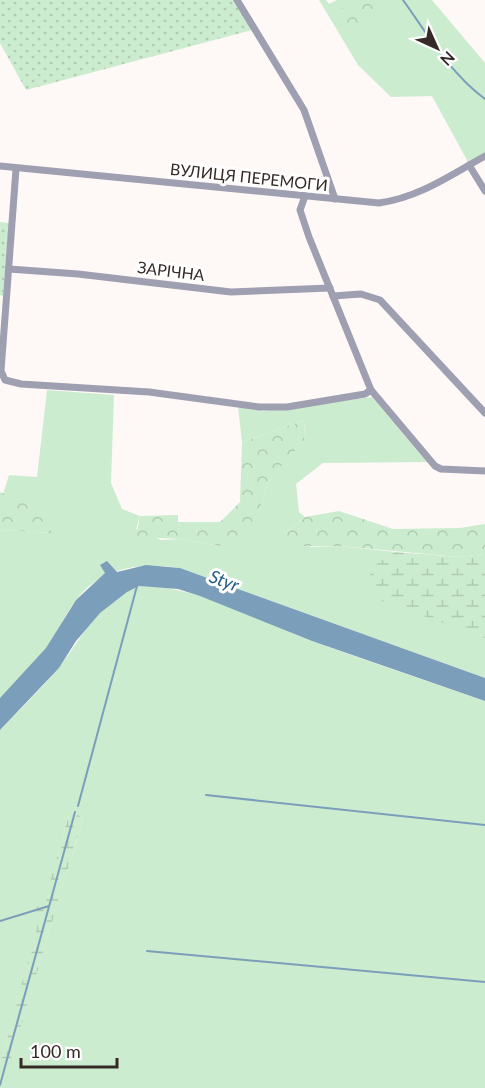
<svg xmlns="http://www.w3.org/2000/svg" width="485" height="1088" font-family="Lato,sans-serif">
	<defs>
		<pattern id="forest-crowns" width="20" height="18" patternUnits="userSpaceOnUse" patternTransform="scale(1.5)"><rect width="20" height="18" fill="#cceccf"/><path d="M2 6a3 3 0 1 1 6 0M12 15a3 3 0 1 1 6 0" fill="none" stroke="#b0cbb2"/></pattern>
		<pattern id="wetland-marsh" width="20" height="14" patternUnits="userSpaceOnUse" patternTransform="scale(1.5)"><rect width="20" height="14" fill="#cceccf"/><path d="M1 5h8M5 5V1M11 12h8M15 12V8" fill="none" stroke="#b0cbb2"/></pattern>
		<pattern id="park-dots" width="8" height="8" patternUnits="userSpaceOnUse" patternTransform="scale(1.5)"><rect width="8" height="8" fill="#cceccf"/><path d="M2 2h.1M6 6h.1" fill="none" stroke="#b0cbb2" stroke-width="1.8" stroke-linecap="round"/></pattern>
	</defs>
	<rect width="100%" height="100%" fill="#fef8f6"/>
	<g fill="#cceccf" fill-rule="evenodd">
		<path d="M319,0H326L329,4L337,0H350L340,12L359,45V34L386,8L383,0H432L485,63V152L468,162L432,96L391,97L358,65Z"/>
		<path d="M47,390L114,395L111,483L122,509L140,516L136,529L161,540L180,539L220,546L259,511L268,482L304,439L305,420L242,442L238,406L264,411L372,397L427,462L323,463L296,484L299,512L305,517L285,533L311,547L339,546L395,552L372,568L434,618L485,638V678L180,568C141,562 101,567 76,600C65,615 57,632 47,647C34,666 17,683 0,698V530L51,533L33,507L3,494L9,475L37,477Z"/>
		<path d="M139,586C200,586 256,620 312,641C370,662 427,681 485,701V1088H0V730C19,710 39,691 57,670C81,641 99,597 139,586ZM75,813L83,819L11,1058L2,1057L68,817Z"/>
	</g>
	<g fill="url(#forest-crowns)">
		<path d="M350,0H383L387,8L359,34V45L349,41L339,11Z"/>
		<path d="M305,420L304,440L268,482L259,511L246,531L220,546L180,539L136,537L140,516L178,515V522H220L240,502L242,442Z"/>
		<path d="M0,492L33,507L52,525L51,533L0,530Z"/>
		<path d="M339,511L393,529L460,528L485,524V554L459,557L339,546H284L285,533L305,517Z"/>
	</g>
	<g fill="url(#wetland-marsh)">
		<path d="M395,552L459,557L485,554V638L379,600L368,584L372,567Z"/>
		<path d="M75,812L83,819L11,1059L5,1065L2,1057L40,916L34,910L45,899L68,817Z"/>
	</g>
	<g fill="url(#park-dots)">
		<path d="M0,0H234L252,30L26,90L0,43Z"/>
		<path d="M0,222L9,223L3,296L0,295Z"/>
	</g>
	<path fill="#7b9eba" d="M107,561L117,572L146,565L180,568L485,678V701L312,641L200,596L178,589L139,586L127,592L100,613L76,641L59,668L0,730V698L46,648L76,600L105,573L100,565Z"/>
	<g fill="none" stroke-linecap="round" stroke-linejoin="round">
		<g stroke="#7b9eba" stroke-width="2">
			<path d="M403,0C428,35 450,73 485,99"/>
			<path d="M206,795L485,825"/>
			<path d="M78,806L137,586"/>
			<path d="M0,921L49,906"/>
			<path d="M147,951L485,982"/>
			<path d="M0,1085L75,812"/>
		</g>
		<g stroke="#9e9fb0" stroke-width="7">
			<path d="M237,0L304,110L335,199"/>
			<path d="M469,165L485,191"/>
			<path d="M0,166L379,203C418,198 451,175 485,156"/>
			<path d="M16,169L1,371L5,380L21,384L149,392L259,407H287L365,394L371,390"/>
			<path d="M305,196L300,210L309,237L371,390L435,466L441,469L485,471"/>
			<path d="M9,269L78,274L231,292L330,288"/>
			<path d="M333,296L361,294L380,300L485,413"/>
		</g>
	</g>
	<g text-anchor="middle" stroke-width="6" stroke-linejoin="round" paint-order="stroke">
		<g font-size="16" fill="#362a26" stroke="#fff">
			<text transform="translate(249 177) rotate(6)" y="6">ВУЛИЦЯ ПЕРЕМОГИ</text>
			<text transform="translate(171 271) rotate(7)" y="6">ЗАРІЧНА</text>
		</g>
		<g font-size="18" font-style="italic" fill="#235d83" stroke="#fff">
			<text transform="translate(224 581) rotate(20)" y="6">Styr</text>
		</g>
	</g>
	<g transform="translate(437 48) rotate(135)" stroke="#ffffff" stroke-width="4.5" paint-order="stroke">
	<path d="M0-4.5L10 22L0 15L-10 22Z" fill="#362a26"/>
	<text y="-9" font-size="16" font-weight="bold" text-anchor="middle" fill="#362a26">N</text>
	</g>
	<path d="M21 1058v9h96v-9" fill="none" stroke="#362a26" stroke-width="3"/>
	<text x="30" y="1058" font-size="18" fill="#362a26" stroke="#ffffff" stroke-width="4.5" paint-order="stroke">100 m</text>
</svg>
